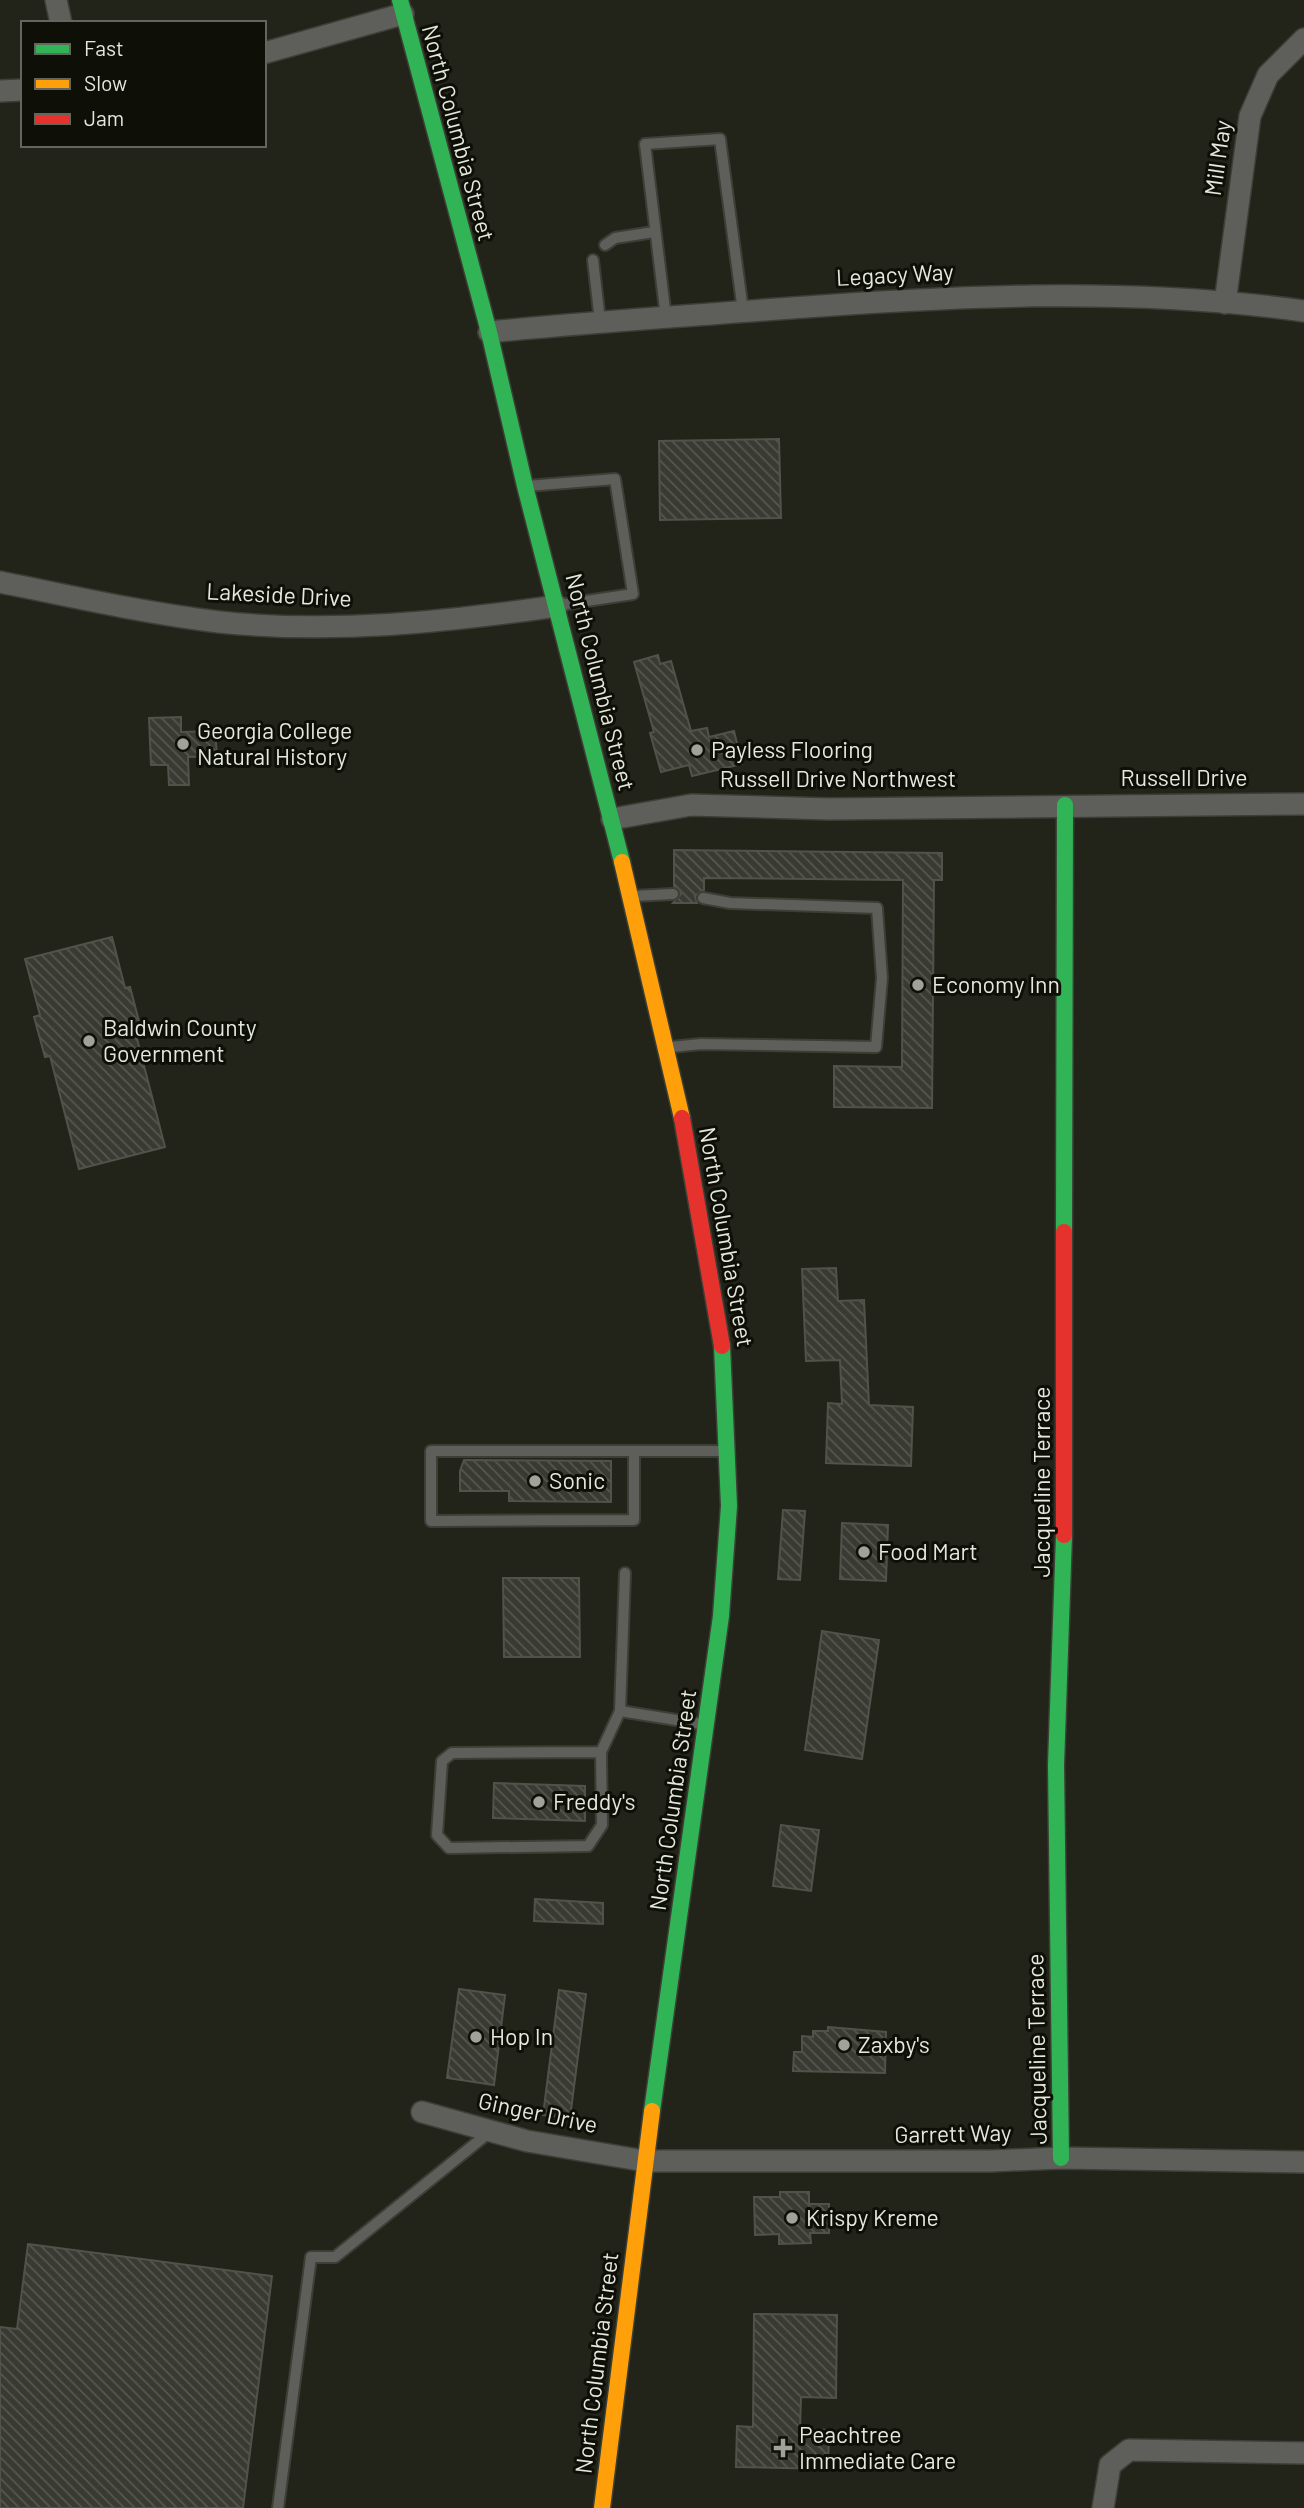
<svg xmlns="http://www.w3.org/2000/svg" width="1304" height="2508" font-family="Barlow,sans-serif">
	<defs>
		<pattern id="building-back-hatch" width="6" height="6" patternUnits="userSpaceOnUse" patternTransform="scale(1.75)"><rect width="6" height="6" fill="#393b32"/><path d="M-1 5l2 2M0 0l6 6M5-1l2 2" fill="none" stroke="#56574f"/></pattern>
	</defs>
	<rect width="100%" height="100%" fill="#22241a"/>
	<g fill="url(#building-back-hatch)" stroke="#51534a" stroke-width="2">
		<path d="M779,439L781,518L660,520L659,441Z"/>
		<path d="M658,655L660,664L671,661L691,731L707,728L709,737L734,731L742,764L692,776L689,765L661,772L650,733L654,732L634,662Z"/>
		<path d="M181,717V732L215,731L217,756L188,757L189,785H169L168,765H151L149,718Z"/>
		<path d="M674,850L942,853V880H934L932,1108L834,1107V1066L902,1067L903,880L704,878V890L695,896L697,903H673L681,894L674,886Z"/>
		<path d="M112,937L125,988L130,987L140,1025L134,1027L165,1147L79,1169L50,1056L45,1057L34,1017L40,1015L25,959Z"/>
		<path d="M836,1268L838,1301L864,1300L869,1405L913,1407L911,1466L826,1463L828,1403L842,1404L840,1360L806,1361L802,1269Z"/>
		<path d="M464,1460L611,1461V1502L509,1501V1491H460V1471Z"/>
		<path d="M783,1510L805,1511L800,1580L778,1579Z"/>
		<path d="M842,1523L888,1525L886,1581L840,1579Z"/>
		<path d="M503,1578H579L580,1657H504Z"/>
		<path d="M822,1631L879,1640L862,1759L805,1750Z"/>
		<path d="M494,1783L585,1786V1821L493,1818Z"/>
		<path d="M781,1825L819,1830L811,1891L773,1886Z"/>
		<path d="M535,1899L603,1903V1924L534,1921Z"/>
		<path d="M459,1989L505,1995L494,2085L447,2078Z"/>
		<path d="M559,1990L586,1994L570,2118L543,2115Z"/>
		<path d="M828,2027L886,2032L885,2073L793,2071L794,2052H802V2036L813,2037V2031H828Z"/>
		<path d="M780,2192H809V2204H829V2233H810L811,2243L779,2244V2234L755,2235L754,2197H780Z"/>
		<path d="M28,2244L272,2276L243,2508H0V2327L17,2329Z"/>
		<path d="M754,2314L837,2315L836,2398L801,2397L800,2429L829,2430L828,2469L736,2467L737,2426L753,2427Z"/>
	</g>
	<g fill="none" stroke-linecap="round" stroke-linejoin="round">
		<defs>
			<g id="lane">
				<path d="M605,245L615,238L654,232"/>
				<path d="M593,260L600,321"/>
				<path d="M666,318L645,144L720,139L743,311"/>
				<path d="M527,486L615,479L633,594L560,605"/>
				<path d="M633,896L673,894"/>
				<path d="M671,1047L701,1044L876,1047L882,978L877,908L730,903L703,898"/>
				<path d="M634,1451V1520L431,1521V1451H722"/>
				<path d="M625,1573L620,1711L701,1724"/>
				<path d="M601,1752L452,1753L442,1761L437,1835L449,1848L588,1846L602,1825L601,1752L620,1711"/>
				<path d="M278,2508L311,2257H335L491,2131"/>
			</g>
			<g id="street">
				<path d="M56,0L61,23"/>
				<path d="M264,53L403,14"/>
				<path d="M0,91L23,90"/>
				<path d="M1225,303L1250,116L1268,75L1304,39"/>
				<path d="M489,332C580,323 672,317 764,310C944,296 1124,286 1304,311"/>
				<path d="M0,582C73,597 145,613 219,622C332,634 446,622 557,606"/>
				<path d="M612,819L691,805L829,809L1304,804"/>
				<path d="M422,2112L527,2141L645,2161H991L1061,2158L1304,2162"/>
				<path d="M1103,2508L1110,2465L1129,2450L1304,2453"/>
			</g>
			<g id="fast">
				<path d="M400,0L489,332L525,486L622,862"/>
				<path d="M1064,1232L1065,805"/>
				<path d="M652,2111L721,1616L729,1506L722,1346"/>
				<path d="M1061,2158L1056,1765L1064,1535"/>
			</g>
			<g id="slow">
				<path d="M622,862L682,1118"/>
				<path d="M602,2508L652,2111"/>
			</g>
			<g id="jam">
				<path d="M682,1118L722,1346"/>
				<path d="M1064,1535V1232"/>
			</g>
		</defs>
		<use href="#lane" stroke="#3c3f36" stroke-width="14"/>
		<use href="#street" stroke="#3c3f36" stroke-width="24"/>
		<use href="#fast" stroke="#3c3f36" stroke-width="19"/>
		<use href="#slow" stroke="#3c3f36" stroke-width="19"/>
		<use href="#jam" stroke="#3c3f36" stroke-width="19"/>
		<use href="#lane" stroke="#5e5f5b" stroke-width="10"/>
		<use href="#street" stroke="#5e5f5b" stroke-width="21"/>
		<use href="#fast" stroke="#30b455" stroke-width="16"/>
		<use href="#slow" stroke="#ff9f0a" stroke-width="16"/>
		<use href="#jam" stroke="#e5322d" stroke-width="16"/>
	</g>
	<g fill="#a1a398" stroke="#0e1008" stroke-width="2.5">
		<circle cx="183" cy="744" r="7"/>
		<circle cx="697" cy="750" r="7"/>
		<circle cx="918" cy="985" r="7"/>
		<circle cx="89" cy="1041" r="7"/>
		<circle cx="535" cy="1481" r="7"/>
		<circle cx="864" cy="1552" r="7"/>
		<circle cx="539" cy="1802" r="7"/>
		<circle cx="476" cy="2037" r="7"/>
		<circle cx="844" cy="2045" r="7"/>
		<circle cx="792" cy="2218" r="7"/>
		<path d="M779.5 2437.5h7v7h7v7h-7v7h-7v-7h-7v-7h7z"/>
	</g>
	<g text-anchor="middle" stroke-width="6" stroke-linejoin="round" paint-order="stroke">
		<g font-size="23" fill="#e5e8dc" stroke="#0e1008">
			<text transform="translate(458 133) rotate(75)" y="8">North Columbia Street</text>
			<text transform="translate(1218 158) rotate(-82)" y="8">Mill May</text>
			<text transform="translate(895 275) rotate(-3)" y="8">Legacy Way</text>
			<text transform="translate(279 595) rotate(3)" y="8">Lakeside Drive</text>
			<text transform="translate(600 682) rotate(76)" y="8">North Columbia Street</text>
			<text x="1184" y="786">Russell Drive</text>
			<text x="838" y="787">Russell Drive Northwest</text>
			<text transform="translate(726 1237) rotate(80)" y="8">North Columbia Street</text>
			<text transform="translate(1042 1482) rotate(-90)" y="8">Jacqueline Terrace</text>
			<text transform="translate(673 1800) rotate(-82)" y="8">North Columbia Street</text>
			<text transform="translate(1037 2049) rotate(-91)" y="8">Jacqueline Terrace</text>
			<text transform="translate(538 2113) rotate(12)" y="8">Ginger Drive</text>
			<text transform="translate(953 2134) rotate(-1)" y="8">Garrett Way</text>
			<text transform="translate(597 2363) rotate(-83)" y="8">North Columbia Street</text>
		</g>
		<g font-size="23" fill="#e5e8dc" stroke="#0e1008" text-anchor="start">
			<text x="197" y="739">Georgia College<tspan x="197" dy="26">Natural History</tspan></text>
			<text x="711" y="758">Payless Flooring</text>
			<text x="932" y="993">Economy Inn</text>
			<text x="103" y="1036">Baldwin County<tspan x="103" dy="26">Government</tspan></text>
			<text x="549" y="1489">Sonic</text>
			<text x="878" y="1560">Food Mart</text>
			<text x="553" y="1810">Freddy's</text>
			<text x="490" y="2045">Hop In</text>
			<text x="858" y="2053">Zaxby's</text>
			<text x="806" y="2226">Krispy Kreme</text>
			<text x="799" y="2443">Peachtree<tspan x="799" dy="26">Immediate Care</tspan></text>
		</g>
	</g>
	<rect x="21" y="21" width="245" height="126" fill="#0e1008" stroke="#64665d" stroke-width="2"/>
	<rect x="35" y="44" width="35" height="10" fill="#30b455" stroke="#64665d" stroke-width="2"/>
	<text x="84" y="56" font-size="21" fill="#e5e8dc">Fast</text>
	<rect x="35" y="79" width="35" height="10" fill="#ff9f0a" stroke="#64665d" stroke-width="2"/>
	<text x="84" y="91" font-size="21" fill="#e5e8dc">Slow</text>
	<rect x="35" y="114" width="35" height="10" fill="#e5322d" stroke="#64665d" stroke-width="2"/>
	<text x="84" y="126" font-size="21" fill="#e5e8dc">Jam</text>
</svg>
